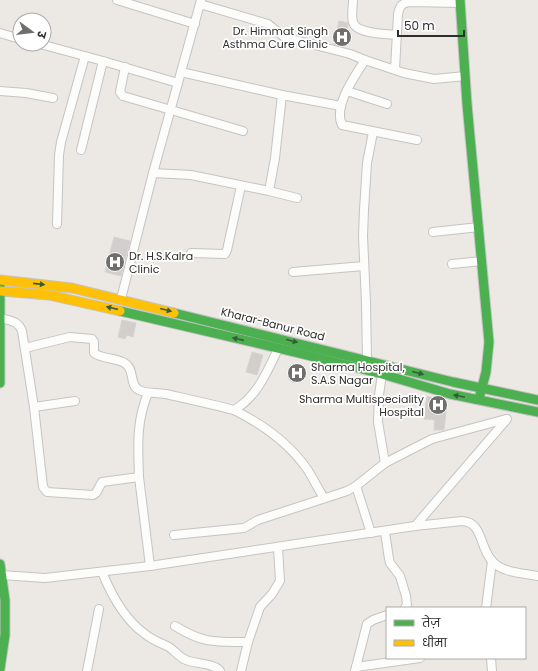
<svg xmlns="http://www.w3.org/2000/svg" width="538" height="671" font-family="Poppins,'Noto Sans Devanagari',sans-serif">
	<rect width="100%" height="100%" fill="#ece8e4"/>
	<g fill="#d1cecb" stroke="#d7d4d0">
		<path d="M339,21L348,23V25L344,47L334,44Z"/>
		<path d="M114,237L130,241L121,276L105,272Z"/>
		<path d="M122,320L136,323L133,337L127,335L125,339L118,337Z"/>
		<path d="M252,352L263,355L257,375L246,372Z"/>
		<path d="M300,365L305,370L293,383L288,378Z"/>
		<path d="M427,396L447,402L444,430H434L435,420L424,419Z"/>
	</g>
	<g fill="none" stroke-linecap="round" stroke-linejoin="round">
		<defs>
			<g id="street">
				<path d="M117,0L195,24"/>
				<path d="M353,0C353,7 351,16 353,22C356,34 387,34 397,35"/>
				<path d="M200,4L268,24L283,36L288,38L350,54L365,60L404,73L434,79L465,76"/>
				<path d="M0,33L20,39"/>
				<path d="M40,44L103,61L178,83"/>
				<path d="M365,60C355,76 333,106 342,125L417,140"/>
				<path d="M125,67L120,92L123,96L243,131"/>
				<path d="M395,69L398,14C400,5 402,3 411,2L460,3"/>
				<path d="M0,91L26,93L53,98"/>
				<path d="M347,91L387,104"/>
				<path d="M282,95L341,106"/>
				<path d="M81,150L103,61"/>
				<path d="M153,173L191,175L269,191L275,158L282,95L181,72"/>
				<path d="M269,191L297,198"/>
				<path d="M57,224L59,155L61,142L85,56"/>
				<path d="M433,232L479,227"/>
				<path d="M191,253L225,254L227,250L241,186"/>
				<path d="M452,264L482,261"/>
				<path d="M293,272L364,266"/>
				<path d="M121,299L153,173L201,0"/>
				<path d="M1,318C11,321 18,321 22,331L34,407L43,487L47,492L93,495L96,493L102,482L139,477C138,446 136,422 148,393"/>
				<path d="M25,348L70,337L92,339L94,342V353C104,360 117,357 126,364C135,371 129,385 139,390C148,394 156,392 166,394C188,399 211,404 234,410"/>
				<path d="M278,349C267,372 257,397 234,410C262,424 289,443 307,469C313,478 318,489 324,498"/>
				<path d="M367,360L366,303L363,236L364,210L367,163L373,132"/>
				<path d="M382,374L379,395L378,422L385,463"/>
				<path d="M34,407L75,401"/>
				<path d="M139,477L150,566"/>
				<path d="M356,486L371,533"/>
				<path d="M415,526L507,419"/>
				<path d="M385,532L389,559L390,563L400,576L406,596L407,605L405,608"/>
				<path d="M174,535L244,528L258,520L347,491L356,486L385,463L432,439L506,419"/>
				<path d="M102,572C111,594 125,620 145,634C152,640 161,643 169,647C175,651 179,657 186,660C195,664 215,663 220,671"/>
				<path d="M1,575L45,578L150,566L415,526L462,521C484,522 479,550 494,563C505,573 523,573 538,576"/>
				<path d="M486,608L492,561"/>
				<path d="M175,626C204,644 216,642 248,642"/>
				<path d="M491,658L492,671"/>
				<path d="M356,667L420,658"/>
				<path d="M87,671L99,609"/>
				<path d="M241,671L248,642L260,607L272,594L280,581L278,547"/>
				<path d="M355,671L367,624L373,620L387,615"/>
			</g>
			<g id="fast">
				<path d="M460,0L467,104L489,342L486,372L480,395"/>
				<path d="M0,284V383"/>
				<path d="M120,311L303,354L382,374L450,394L538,412"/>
				<path d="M174,313L453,382L538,400"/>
				<path d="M0,564L5,600V635L0,669"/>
			</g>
			<g id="slow">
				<path d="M0,280L72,288L174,313"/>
				<path d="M0,291L49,295L120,311"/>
			</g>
		</defs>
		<use href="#street" stroke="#c5c4c5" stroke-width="10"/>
		<use href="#fast" stroke="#c5c4c5" stroke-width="11"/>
		<use href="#slow" stroke="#c5c4c5" stroke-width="11"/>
		<use href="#street" stroke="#fcfcfb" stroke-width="8"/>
		<use href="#fast" stroke="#4caf50" stroke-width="9"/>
		<use href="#slow" stroke="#ffc107" stroke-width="9"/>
	</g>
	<defs><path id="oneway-solid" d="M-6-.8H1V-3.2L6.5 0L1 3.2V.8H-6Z"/></defs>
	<g fill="#385b3a">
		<use href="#oneway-solid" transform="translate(39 284) rotate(6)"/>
		<use href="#oneway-solid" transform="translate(112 308) rotate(-167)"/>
		<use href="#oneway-solid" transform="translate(166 310) rotate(14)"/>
		<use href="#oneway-solid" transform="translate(238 339) rotate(-167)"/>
		<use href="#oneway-solid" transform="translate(292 341) rotate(14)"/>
		<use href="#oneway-solid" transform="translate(418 373) rotate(15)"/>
		<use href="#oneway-solid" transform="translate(459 396) rotate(-168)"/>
	</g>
	<defs>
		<symbol id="hospital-disc" viewBox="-11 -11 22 22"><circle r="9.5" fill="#706f6e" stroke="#fff"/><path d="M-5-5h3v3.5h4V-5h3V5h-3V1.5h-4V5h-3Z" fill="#fff"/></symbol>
	</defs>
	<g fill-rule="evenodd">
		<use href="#hospital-disc" x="331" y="26" width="22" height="22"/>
		<use href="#hospital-disc" x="104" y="251" width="22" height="22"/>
		<use href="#hospital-disc" x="286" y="362" width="22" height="22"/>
		<use href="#hospital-disc" x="427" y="394" width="22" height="22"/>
	</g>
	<g text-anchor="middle" stroke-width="3.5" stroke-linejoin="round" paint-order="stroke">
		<g font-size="11" fill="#2e2e2e" stroke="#fff" text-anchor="end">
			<text x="328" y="35">Dr. Himmat Singh<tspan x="328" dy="13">Asthma Cure Clinic</tspan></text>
			<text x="129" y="260" text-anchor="start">Dr. H.S.Kalra<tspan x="129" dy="13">Clinic</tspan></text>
			<text x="311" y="371" text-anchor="start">Sharma Hospital,<tspan x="311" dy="13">S.A.S Nagar</tspan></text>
			<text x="424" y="403">Sharma Multispeciality<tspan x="424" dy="13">Hospital</tspan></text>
		</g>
		<g font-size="11" fill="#2e2e2e" stroke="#fff">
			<text transform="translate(273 324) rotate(14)" y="4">Kharar-Banur Road</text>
		</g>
	</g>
	<rect x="386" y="607" width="140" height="52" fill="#ffffff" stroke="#ababab"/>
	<rect x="394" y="620" width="20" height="6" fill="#4caf50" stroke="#ababab"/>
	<text x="422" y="627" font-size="12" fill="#2e2e2e">तेज़</text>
	<rect x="394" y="640" width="20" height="6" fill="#ffc107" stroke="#ababab"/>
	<text x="422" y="647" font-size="12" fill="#2e2e2e">धीमा</text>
	<g transform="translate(32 32) rotate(105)"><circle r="19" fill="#ffffff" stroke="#ababab"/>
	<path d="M0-3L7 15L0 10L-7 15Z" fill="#706f6e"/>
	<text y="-6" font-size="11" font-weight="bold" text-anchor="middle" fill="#2e2e2e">उ</text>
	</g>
	<path d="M398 30v6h66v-6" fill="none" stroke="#2e2e2e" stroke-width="2"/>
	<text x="404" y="30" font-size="12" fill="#2e2e2e" stroke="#ffffff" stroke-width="3" paint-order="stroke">50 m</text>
</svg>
